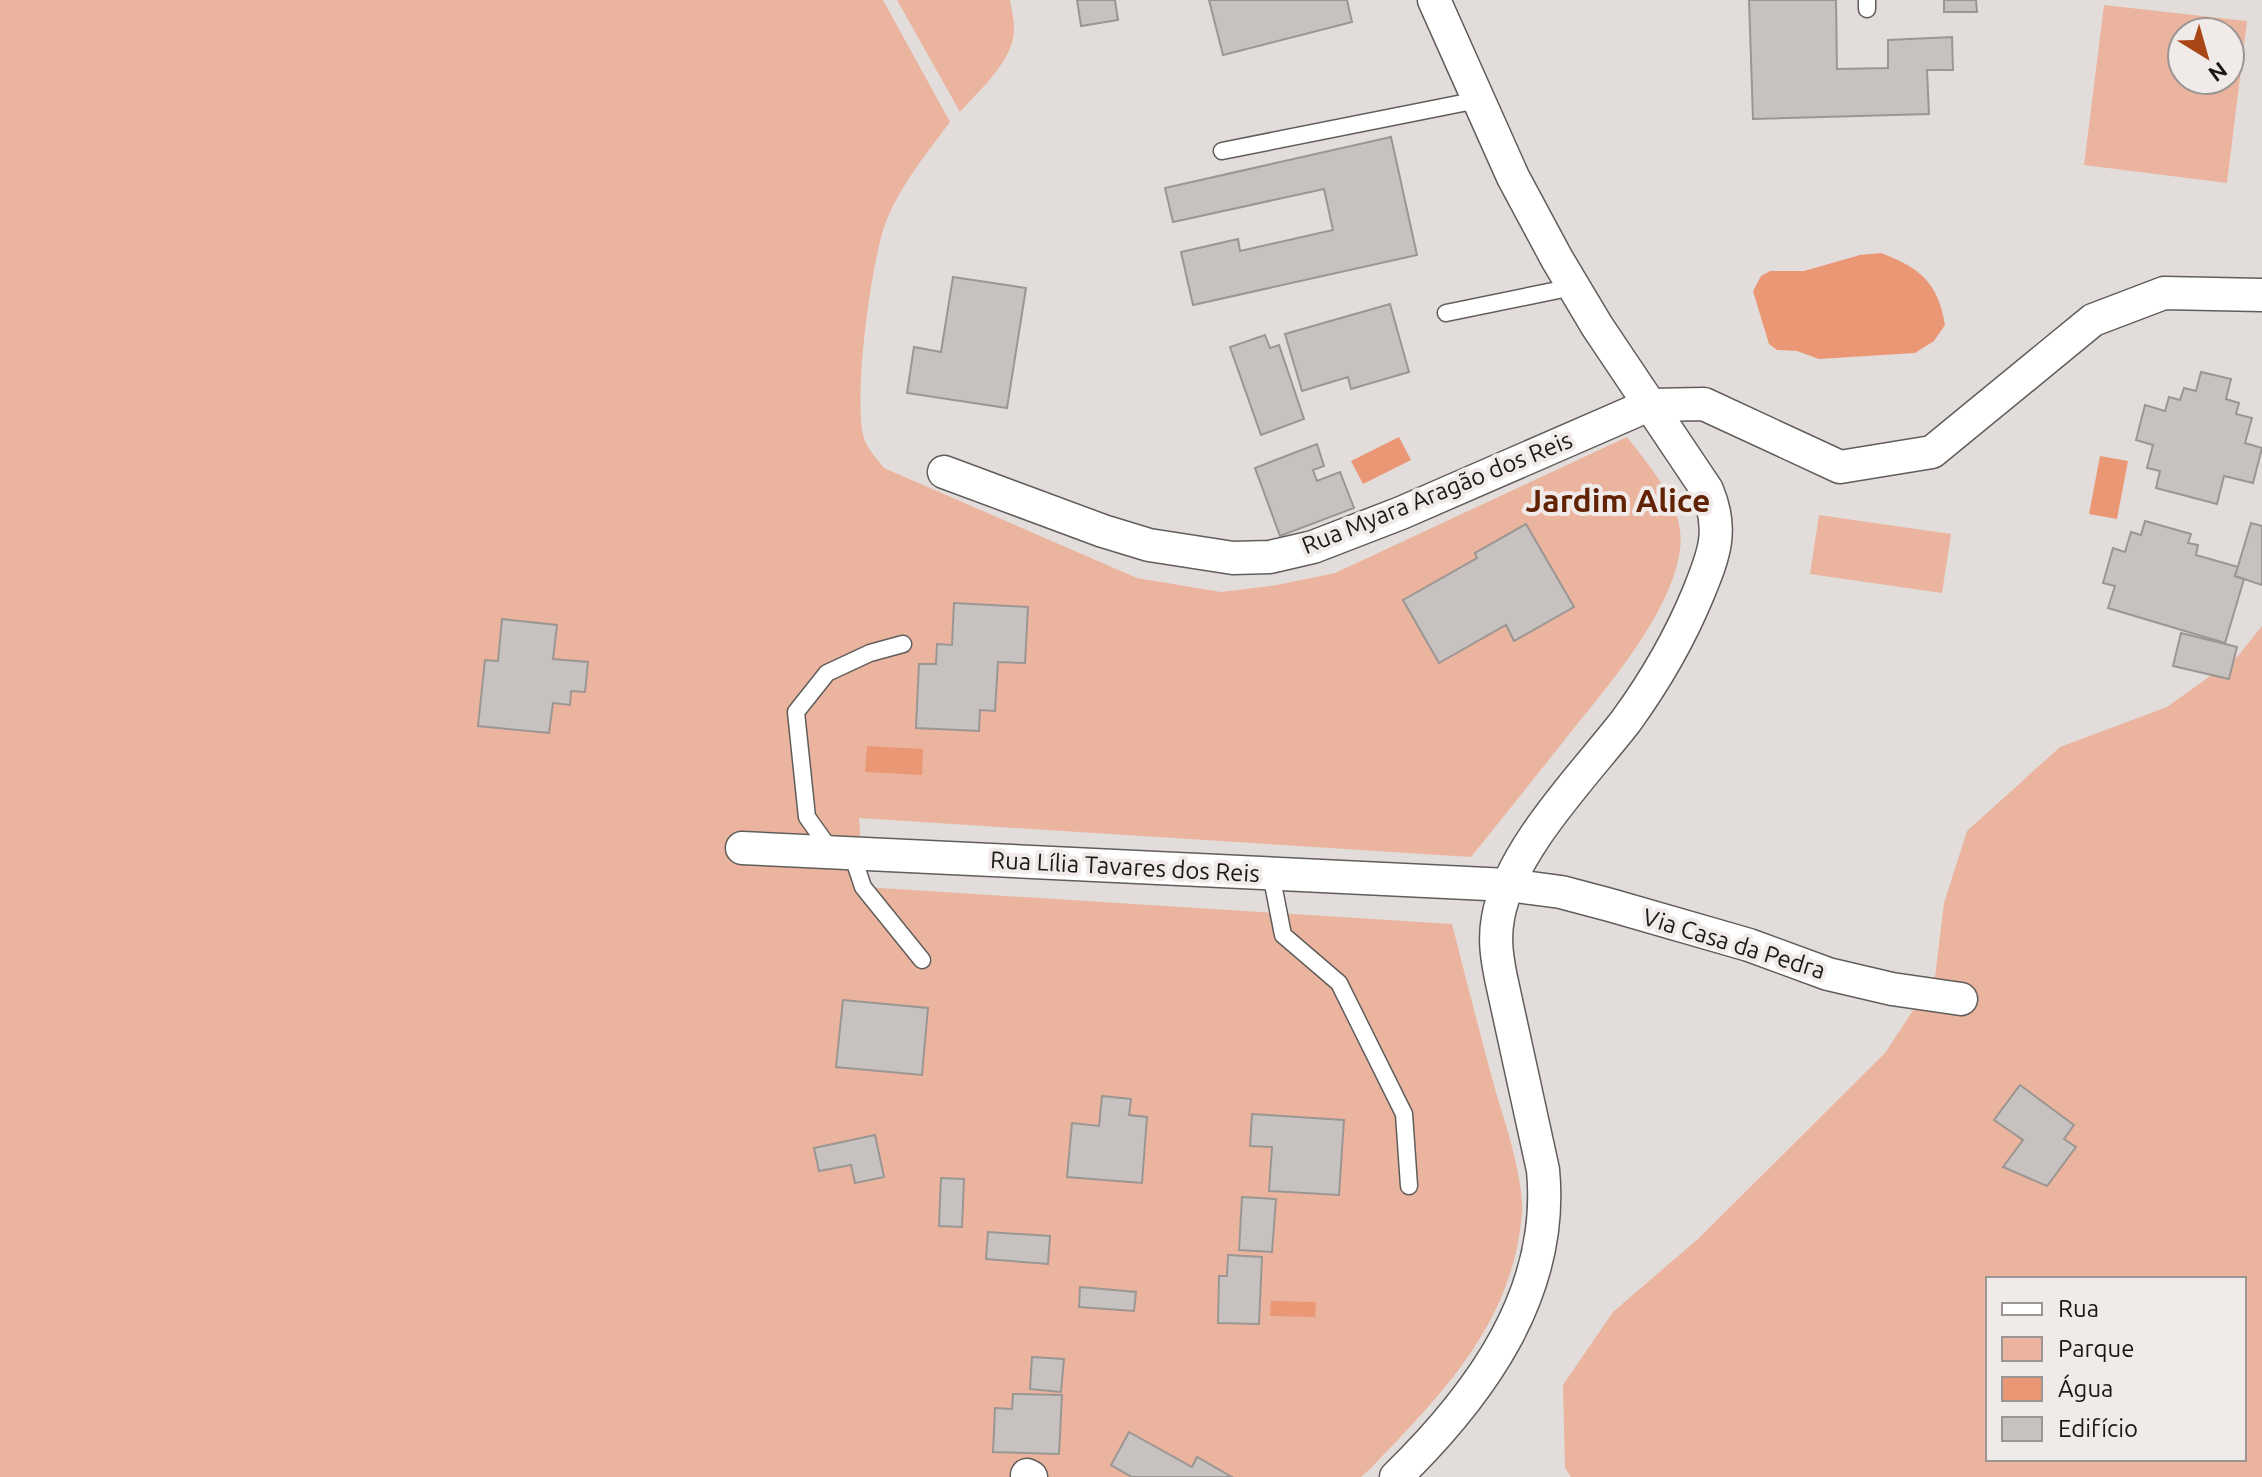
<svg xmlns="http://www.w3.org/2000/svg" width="2262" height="1477" font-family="Ubuntu,sans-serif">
	<rect width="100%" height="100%" fill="#e2dddb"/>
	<g fill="#ebb49e" fill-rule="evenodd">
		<path d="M0,0H883L950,122C927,153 902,183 887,219C872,253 850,413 866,443C870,452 878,460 884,468L1137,578L1221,592L1277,585L1335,573L1627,437C1651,468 1686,507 1680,550C1671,615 1603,692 1563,742C1532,781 1502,819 1471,857L859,818L864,887L1452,924C1466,979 1480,1034 1495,1089C1505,1122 1524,1179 1522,1213C1513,1323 1443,1393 1371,1468L1361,1477H0Z"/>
		<path d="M897,0H1010C1011,8 1014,17 1014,26C1016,59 980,89 960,112Z"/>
		<path d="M2104,5L2247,21L2227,183L2084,165ZM2182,32H2230V80H2182Z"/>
		<path d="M1819,515L1951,534L1942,593L1810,574Z"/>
		<path d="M2262,626V1477H1571L1565,1468L1563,1385L1613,1312L1698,1239L1885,1053L1935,977L1944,903L1967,831L2060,747L2167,707L2238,656ZM1988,1279H2244V1459H1988Z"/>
	</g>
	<g fill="#ea9776">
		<path d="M1881,253C1920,268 1938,282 1945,325L1934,341L1915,353L1819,359L1797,351L1777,350L1769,344L1753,291L1761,276L1770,271H1804L1860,255Z"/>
		<path d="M1399,437L1411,460L1363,484L1351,461Z"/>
		<path d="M2100,456L2128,461L2117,519L2089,514Z"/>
		<path d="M867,746L923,749L922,775L865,772Z"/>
		<path d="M1271,1301L1316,1302L1315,1317L1270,1316Z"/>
	</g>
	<g fill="#c7c2c0" stroke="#9b9694" stroke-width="2">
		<path d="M1077,0H1115L1118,20L1081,26Z"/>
		<path d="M1209,0H1347L1352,22L1223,55Z"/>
		<path d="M1749,0H1836L1837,69L1888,68V40L1952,37L1953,70H1927L1929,114L1753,119Z"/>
		<path d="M1944,0H1976L1977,12H1944Z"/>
		<path d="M1391,137L1417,255L1193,305L1181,252L1238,239L1240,251L1333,230L1324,189L1173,222L1165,188Z"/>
		<path d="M953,277L1026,288L1007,408L907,393L914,347L941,352Z"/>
		<path d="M1390,304L1409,372L1351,389L1348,377L1302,391L1285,334Z"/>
		<path d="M1265,335L1270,348L1279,345L1304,419L1261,435L1230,347Z"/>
		<path d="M2201,372L2231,379L2226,399L2239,403L2236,414L2252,418L2245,443L2262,448L2253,483L2224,476L2217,504L2156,488L2160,471L2147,468L2153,445L2136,440L2145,405L2165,411L2169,397L2180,400L2184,388L2196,391Z"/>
		<path d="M1317,444L1324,466L1313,470L1317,481L1340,472L1354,508L1280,536L1255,468Z"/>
		<path d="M2145,521L2191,534L2188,543L2198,545L2196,555L2238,567L2235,576L2244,579L2225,643L2108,608L2115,586L2103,583L2113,548L2125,552L2131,532L2141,535Z"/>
		<path d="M2251,523L2262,526V585L2235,576Z"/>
		<path d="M1526,524L1574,607L1514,641L1506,625L1439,663L1403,600L1477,558L1475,553Z"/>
		<path d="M954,603L1028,607L1025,663L998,662L995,711L980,710L979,731L916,728L919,664H936L937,644L952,645Z"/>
		<path d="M502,619L557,625L553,659L588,662L585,692L571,691L570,705L553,703L549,733L478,726L485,660L498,661Z"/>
		<path d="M2181,633L2237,647L2229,679L2173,666Z"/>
		<path d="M843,1000L928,1008L922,1075L836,1067Z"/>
		<path d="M2020,1085L2074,1125L2064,1139L2076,1147L2047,1186L2003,1167L2023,1140L1994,1120Z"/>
		<path d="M1102,1096L1131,1099L1129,1115L1147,1117L1142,1183L1067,1177L1072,1123L1099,1126Z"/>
		<path d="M1252,1114L1344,1120L1339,1195L1269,1191L1272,1147L1250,1146Z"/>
		<path d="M875,1135L884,1177L855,1183L851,1165L819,1171L814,1148Z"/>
		<path d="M941,1178L964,1179L962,1227L939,1226Z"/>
		<path d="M1242,1197L1276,1199L1272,1252L1239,1250Z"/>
		<path d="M988,1232L1050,1236L1048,1264L986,1259Z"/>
		<path d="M1228,1255L1262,1257L1259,1324L1218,1323L1219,1276H1227Z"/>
		<path d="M1080,1287L1136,1292L1134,1311L1079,1307Z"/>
		<path d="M1032,1357L1064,1359L1061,1392L1030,1389Z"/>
		<path d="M1013,1394L1062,1395L1059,1454L993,1452L995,1408L1012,1409Z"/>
		<path d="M1129,1432L1192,1467L1197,1457L1232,1477H1132L1111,1465Z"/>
	</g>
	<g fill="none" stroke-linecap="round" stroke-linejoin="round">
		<defs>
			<g id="lane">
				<path d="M1867,0V9"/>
				<path d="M1222,151L1478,100"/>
				<path d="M1446,313L1573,287"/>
				<path d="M832,852L807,817L796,712L827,673L870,653L903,644"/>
				<path d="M852,854L863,887L922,960"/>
				<path d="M1271,874L1283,935L1339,983L1404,1114L1409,1186"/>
			</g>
			<g id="street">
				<path d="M944,472L1103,531L1149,545L1233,558L1270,557L1313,547L1401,513L1649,405L1704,404L1840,467L1932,452L2093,320L2164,293L2262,295"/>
				<path d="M742,848L1508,885L1561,892L1610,905L1749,945L1828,974L1892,989L1961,999"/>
				<path d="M1027,1475L1031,1477"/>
				<path d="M1396,1477C1480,1395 1555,1293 1543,1170L1501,978C1497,958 1494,939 1498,918C1509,851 1585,774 1626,721C1655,681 1679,640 1698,594C1714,555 1724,530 1707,490L1597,326L1557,259L1513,177L1434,0"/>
			</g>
		</defs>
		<use href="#lane" stroke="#615d5b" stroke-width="19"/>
		<use href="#street" stroke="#615d5b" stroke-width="35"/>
		<use href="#lane" stroke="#fff" stroke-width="16"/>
		<use href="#street" stroke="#fff" stroke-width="32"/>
	</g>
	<g text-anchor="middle" stroke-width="8" stroke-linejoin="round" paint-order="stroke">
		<g font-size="24" fill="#1b1919" stroke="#f0eae8">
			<text transform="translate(1437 493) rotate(-22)" y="8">Rua Myara Aragão dos Reis</text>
			<text transform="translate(1125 867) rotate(3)" y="8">Rua Lília Tavares dos Reis</text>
			<text transform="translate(1734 944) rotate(17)" y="8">Via Casa da Pedra</text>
		</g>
		<g font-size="32" font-weight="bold" fill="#622304" stroke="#f0eae8">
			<text x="1618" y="512">Jardim Alice</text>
		</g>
	</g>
	<rect x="1986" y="1277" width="260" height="184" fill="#f0eae8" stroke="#9b9695" stroke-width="2"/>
	<rect x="2002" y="1303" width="40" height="12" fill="#ffffff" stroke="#9b9695" stroke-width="2"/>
	<text x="2058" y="1317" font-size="24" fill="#1b1919">Rua</text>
	<rect x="2002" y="1337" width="40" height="24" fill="#ebb49e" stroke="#9b9695" stroke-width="2"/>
	<text x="2058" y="1357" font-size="24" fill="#1b1919">Parque</text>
	<rect x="2002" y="1377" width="40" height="24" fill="#ea9776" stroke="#9b9695" stroke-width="2"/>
	<text x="2058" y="1397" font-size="24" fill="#1b1919">Água</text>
	<rect x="2002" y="1417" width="40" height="24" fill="#c7c2c0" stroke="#9b9695" stroke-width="2"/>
	<text x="2058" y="1437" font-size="24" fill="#1b1919">Edifício</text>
	<g transform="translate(2206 56) rotate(143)"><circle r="38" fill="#f0eae8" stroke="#9b9695" stroke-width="2"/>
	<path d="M0-6L14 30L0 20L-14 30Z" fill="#aa4615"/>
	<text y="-12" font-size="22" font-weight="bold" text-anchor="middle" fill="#1b1919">N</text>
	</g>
</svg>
